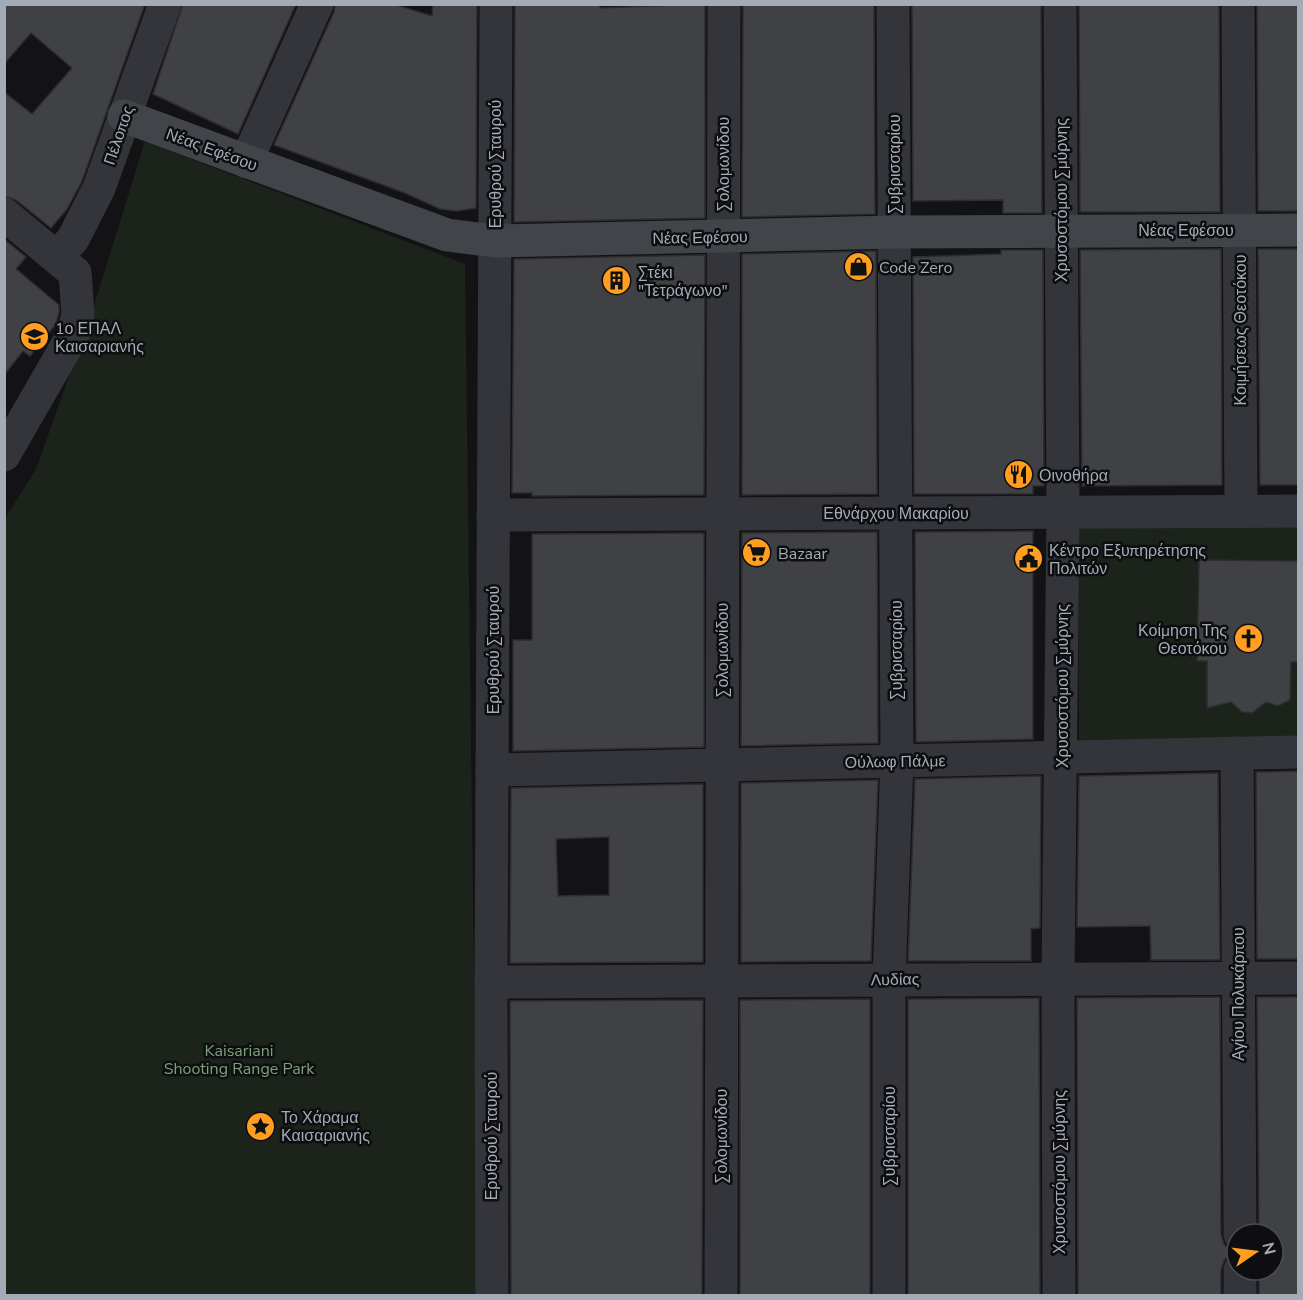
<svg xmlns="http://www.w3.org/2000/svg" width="1303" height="1300" font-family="'Nunito Sans',sans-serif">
	<rect width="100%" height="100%" fill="#131315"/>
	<g fill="#1b231b">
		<path d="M145,141L465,264L478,1295H5L4,520L36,469L92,312Z"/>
		<path d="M1298,524V743L1079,744L1078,525Z"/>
	</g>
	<g fill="#3f4145" stroke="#2d2d31" stroke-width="1.5" fill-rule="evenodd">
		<path d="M4,4H145L82,181L67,209L51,228L16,200L4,196V92L32,114L72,68L31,33L4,64Z"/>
		<path d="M183,4H296L238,134L153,94Z"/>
		<path d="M335,4H393L432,16L433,4H477L476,208L457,211L440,209L405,193L274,145L334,12Z"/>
		<path d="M515,4H600V8L705,4V218L514,222Z"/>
		<path d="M743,4H874L875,214L742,217Z"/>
		<path d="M912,4H1041L1042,213H1003V200L913,201Z"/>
		<path d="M1079,4H1219L1220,212H1080Z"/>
		<path d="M1257,4H1299V211H1258Z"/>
		<path d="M4,239L26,257L16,269L59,305V312L56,324L30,356L23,351L4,375Z"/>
		<path d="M1221,249L1222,485L1082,486L1080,250Z"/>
		<path d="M1258,249H1299V485H1260Z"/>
		<path d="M1001,250H1043L1044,486H1033V494H914L913,257L1001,254Z"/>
		<path d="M876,251L877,494L742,495V254Z"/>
		<path d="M705,255L704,495L532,496V493H512L514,259Z"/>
		<path d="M1033,531V739L916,742L915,532Z"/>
		<path d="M877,532L878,743L741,746L742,533Z"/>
		<path d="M704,533V747L513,751V640H532V534Z"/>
		<path d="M1199,560L1299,561V662H1291L1290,700L1278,706L1266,702L1252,713L1242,712L1231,702L1207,708V661H1197Z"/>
		<path d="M1299,771V959H1257L1256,772Z"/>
		<path d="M1218,773L1220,960H1151L1150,926L1077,927L1079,776Z"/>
		<path d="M1041,776L1040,928L1031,929V961H908L915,779Z"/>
		<path d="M878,780L871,961L741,962V783Z"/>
		<path d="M703,784V962L510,963L511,788ZM609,837V895L558,896L556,839Z"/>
		<path d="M1220,997L1221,1234L1224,1244L1230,1250L1237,1252L1230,1254L1224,1261L1221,1270V1296H1078L1077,998Z"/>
		<path d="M1257,997H1299V1296H1259V1270H1273V1234H1259Z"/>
		<path d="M1039,998L1040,1296H908V999Z"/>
		<path d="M870,999V1296H740V1000Z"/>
		<path d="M703,1000L702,1296H511L510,1001Z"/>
	</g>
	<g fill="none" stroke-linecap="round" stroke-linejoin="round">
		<g stroke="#34353a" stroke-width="33">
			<path d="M1238,4L1241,511"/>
			<path d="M246,162L317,4"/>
			<path d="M4,214L75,273L78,314L73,335L4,455"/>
			<path d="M57,257L73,239L99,188L165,4"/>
			<path d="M493,515L1298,511"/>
			<path d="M1237,753L1240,1234"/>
			<path d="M492,770L1298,752"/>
			<path d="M491,982L1298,978"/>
			<path d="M1240,1270V1296"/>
			<path d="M492,1296L491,982L496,4"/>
			<path d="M721,1296L724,4"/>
			<path d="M889,1296V979L897,761L893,4"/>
			<path d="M1059,1296L1058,978L1063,512L1060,4"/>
		</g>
		<path stroke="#41454a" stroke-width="33" d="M124,116L447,235L495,241L894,232L1298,230"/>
	</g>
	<defs>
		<symbol id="shop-disc" viewBox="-11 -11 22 22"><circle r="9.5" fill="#ff9e21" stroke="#0e0e10"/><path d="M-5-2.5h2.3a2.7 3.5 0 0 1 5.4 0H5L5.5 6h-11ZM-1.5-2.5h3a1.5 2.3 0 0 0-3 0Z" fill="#111"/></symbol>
		<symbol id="building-disc" viewBox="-11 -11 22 22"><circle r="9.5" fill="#ff9e21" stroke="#0e0e10"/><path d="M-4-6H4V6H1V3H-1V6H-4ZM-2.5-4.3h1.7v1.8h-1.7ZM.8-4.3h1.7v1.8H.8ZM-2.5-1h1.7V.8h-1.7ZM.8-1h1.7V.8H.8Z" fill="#111"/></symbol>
		<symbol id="school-disc" viewBox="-11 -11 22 22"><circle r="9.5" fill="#ff9e21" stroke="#0e0e10"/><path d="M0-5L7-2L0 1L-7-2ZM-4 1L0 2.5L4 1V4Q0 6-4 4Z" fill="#111"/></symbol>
		<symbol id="restaurant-disc" viewBox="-11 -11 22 22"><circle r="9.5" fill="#ff9e21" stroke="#0e0e10"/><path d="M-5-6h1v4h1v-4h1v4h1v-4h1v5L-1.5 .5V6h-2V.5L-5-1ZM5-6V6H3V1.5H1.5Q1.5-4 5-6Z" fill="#111"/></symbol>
		<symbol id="supermarket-disc" viewBox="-11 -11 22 22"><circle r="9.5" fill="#ff9e21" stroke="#0e0e10"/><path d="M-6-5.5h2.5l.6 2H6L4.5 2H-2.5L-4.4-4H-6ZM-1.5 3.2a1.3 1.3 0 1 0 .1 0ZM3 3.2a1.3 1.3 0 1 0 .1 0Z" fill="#111"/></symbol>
		<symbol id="civic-disc" viewBox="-11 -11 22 22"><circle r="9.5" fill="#ff9e21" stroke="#0e0e10"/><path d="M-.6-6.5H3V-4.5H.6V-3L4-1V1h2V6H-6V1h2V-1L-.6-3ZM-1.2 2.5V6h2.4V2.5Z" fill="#111"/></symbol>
		<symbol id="church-disc" viewBox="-11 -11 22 22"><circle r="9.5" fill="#ff9e21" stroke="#0e0e10"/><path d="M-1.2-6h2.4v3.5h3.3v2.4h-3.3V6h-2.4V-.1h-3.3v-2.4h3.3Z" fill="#111"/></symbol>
		<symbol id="sight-disc" viewBox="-11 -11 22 22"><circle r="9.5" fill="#ff9e21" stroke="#0e0e10"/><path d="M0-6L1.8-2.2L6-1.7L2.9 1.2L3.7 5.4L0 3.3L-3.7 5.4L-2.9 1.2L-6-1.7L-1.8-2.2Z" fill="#111"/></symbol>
	</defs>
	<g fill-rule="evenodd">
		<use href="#shop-disc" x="842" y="250" width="33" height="33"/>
		<use href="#building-disc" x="600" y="264" width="33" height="33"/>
		<use href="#school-disc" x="18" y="320" width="33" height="33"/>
		<use href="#restaurant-disc" x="1002" y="458" width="33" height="33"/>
		<use href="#supermarket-disc" x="740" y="536" width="33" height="33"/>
		<use href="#civic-disc" x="1012" y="542" width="33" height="33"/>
		<use href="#church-disc" x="1232" y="622" width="33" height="33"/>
		<use href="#sight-disc" x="244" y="1110" width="33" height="33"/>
	</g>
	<g text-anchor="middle" stroke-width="5" stroke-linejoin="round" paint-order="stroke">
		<g font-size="16" fill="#a3abb7" stroke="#0e0e10">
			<text transform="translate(118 135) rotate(-71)" y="6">Πέλοπος</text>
			<text transform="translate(212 149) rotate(20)" y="6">Νέας Εφέσου</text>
			<text transform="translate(495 164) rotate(-90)" y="6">Ερυθρού Σταυρού</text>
			<text transform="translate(723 164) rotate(-90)" y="6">Σολομωνίδου</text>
			<text transform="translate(894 164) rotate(-90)" y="6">Συβρισσαρίου</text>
			<text transform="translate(1061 200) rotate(-90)" y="6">Χρυσοστόμου Σμύρνης</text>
			<text x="1186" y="236">Νέας Εφέσου</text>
			<text transform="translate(700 237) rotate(-1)" y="6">Νέας Εφέσου</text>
			<text transform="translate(1240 330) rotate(-90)" y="6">Κοιμήσεως Θεοτόκου</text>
			<text x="896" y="519">Εθνάρχου Μακαρίου</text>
			<text transform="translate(493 650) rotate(-90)" y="6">Ερυθρού Σταυρού</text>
			<text transform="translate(722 650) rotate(-90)" y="6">Σολομωνίδου</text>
			<text transform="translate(896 650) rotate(-90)" y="6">Συβρισσαρίου</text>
			<text transform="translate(1062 686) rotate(-90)" y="6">Χρυσοστόμου Σμύρνης</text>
			<text transform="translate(895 761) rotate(-1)" y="6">Ούλωφ Πάλμε</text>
			<text transform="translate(895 979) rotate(-1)" y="6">Λυδίας</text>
			<text transform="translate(1238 994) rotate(-90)" y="6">Αγίου Πολυκάρπου</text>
			<text transform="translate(491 1136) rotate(-90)" y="6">Ερυθρού Σταυρού</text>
			<text transform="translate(721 1136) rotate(-90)" y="6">Σολομωνίδου</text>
			<text transform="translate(889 1136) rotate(-90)" y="6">Συβρισσαρίου</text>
			<text transform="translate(1059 1172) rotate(-90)" y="6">Χρυσοστόμου Σμύρνης</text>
		</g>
		<g font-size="16" fill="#a3abb7" stroke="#0e0e10" text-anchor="start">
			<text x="879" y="273">Code Zero</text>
			<text x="638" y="278">Στέκι<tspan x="638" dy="18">"Τετράγωνο"</tspan></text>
			<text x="55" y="334">1ο ΕΠΑΛ<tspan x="55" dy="18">Καισαριανής</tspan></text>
			<text x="1039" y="481">Οινοθήρα</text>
			<text x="1049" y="556">Κέντρο Εξυπηρέτησης<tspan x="1049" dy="18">Πολιτών</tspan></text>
			<text x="778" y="559">Bazaar</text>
			<text x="1227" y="636" text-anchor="end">Κοίμηση Της<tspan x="1227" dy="18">Θεοτόκου</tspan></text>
			<text x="281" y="1123">Το Χάραμα<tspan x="281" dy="18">Καισαριανής</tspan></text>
		</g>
		<g font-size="16" fill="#7aa378" stroke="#0e0e10">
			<text x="239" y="1056">Kaisariani<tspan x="239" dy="18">Shooting Range Park</tspan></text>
		</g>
	</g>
	<rect width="1303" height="1300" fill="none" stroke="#a3abb7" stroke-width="12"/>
	<g transform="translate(1255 1252) rotate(76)"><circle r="28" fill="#0e0e10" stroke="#4a4d53" stroke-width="1.5"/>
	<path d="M0-4.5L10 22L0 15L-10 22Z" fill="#ff9e21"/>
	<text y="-9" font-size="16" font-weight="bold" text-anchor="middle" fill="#a3abb7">N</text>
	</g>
</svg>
